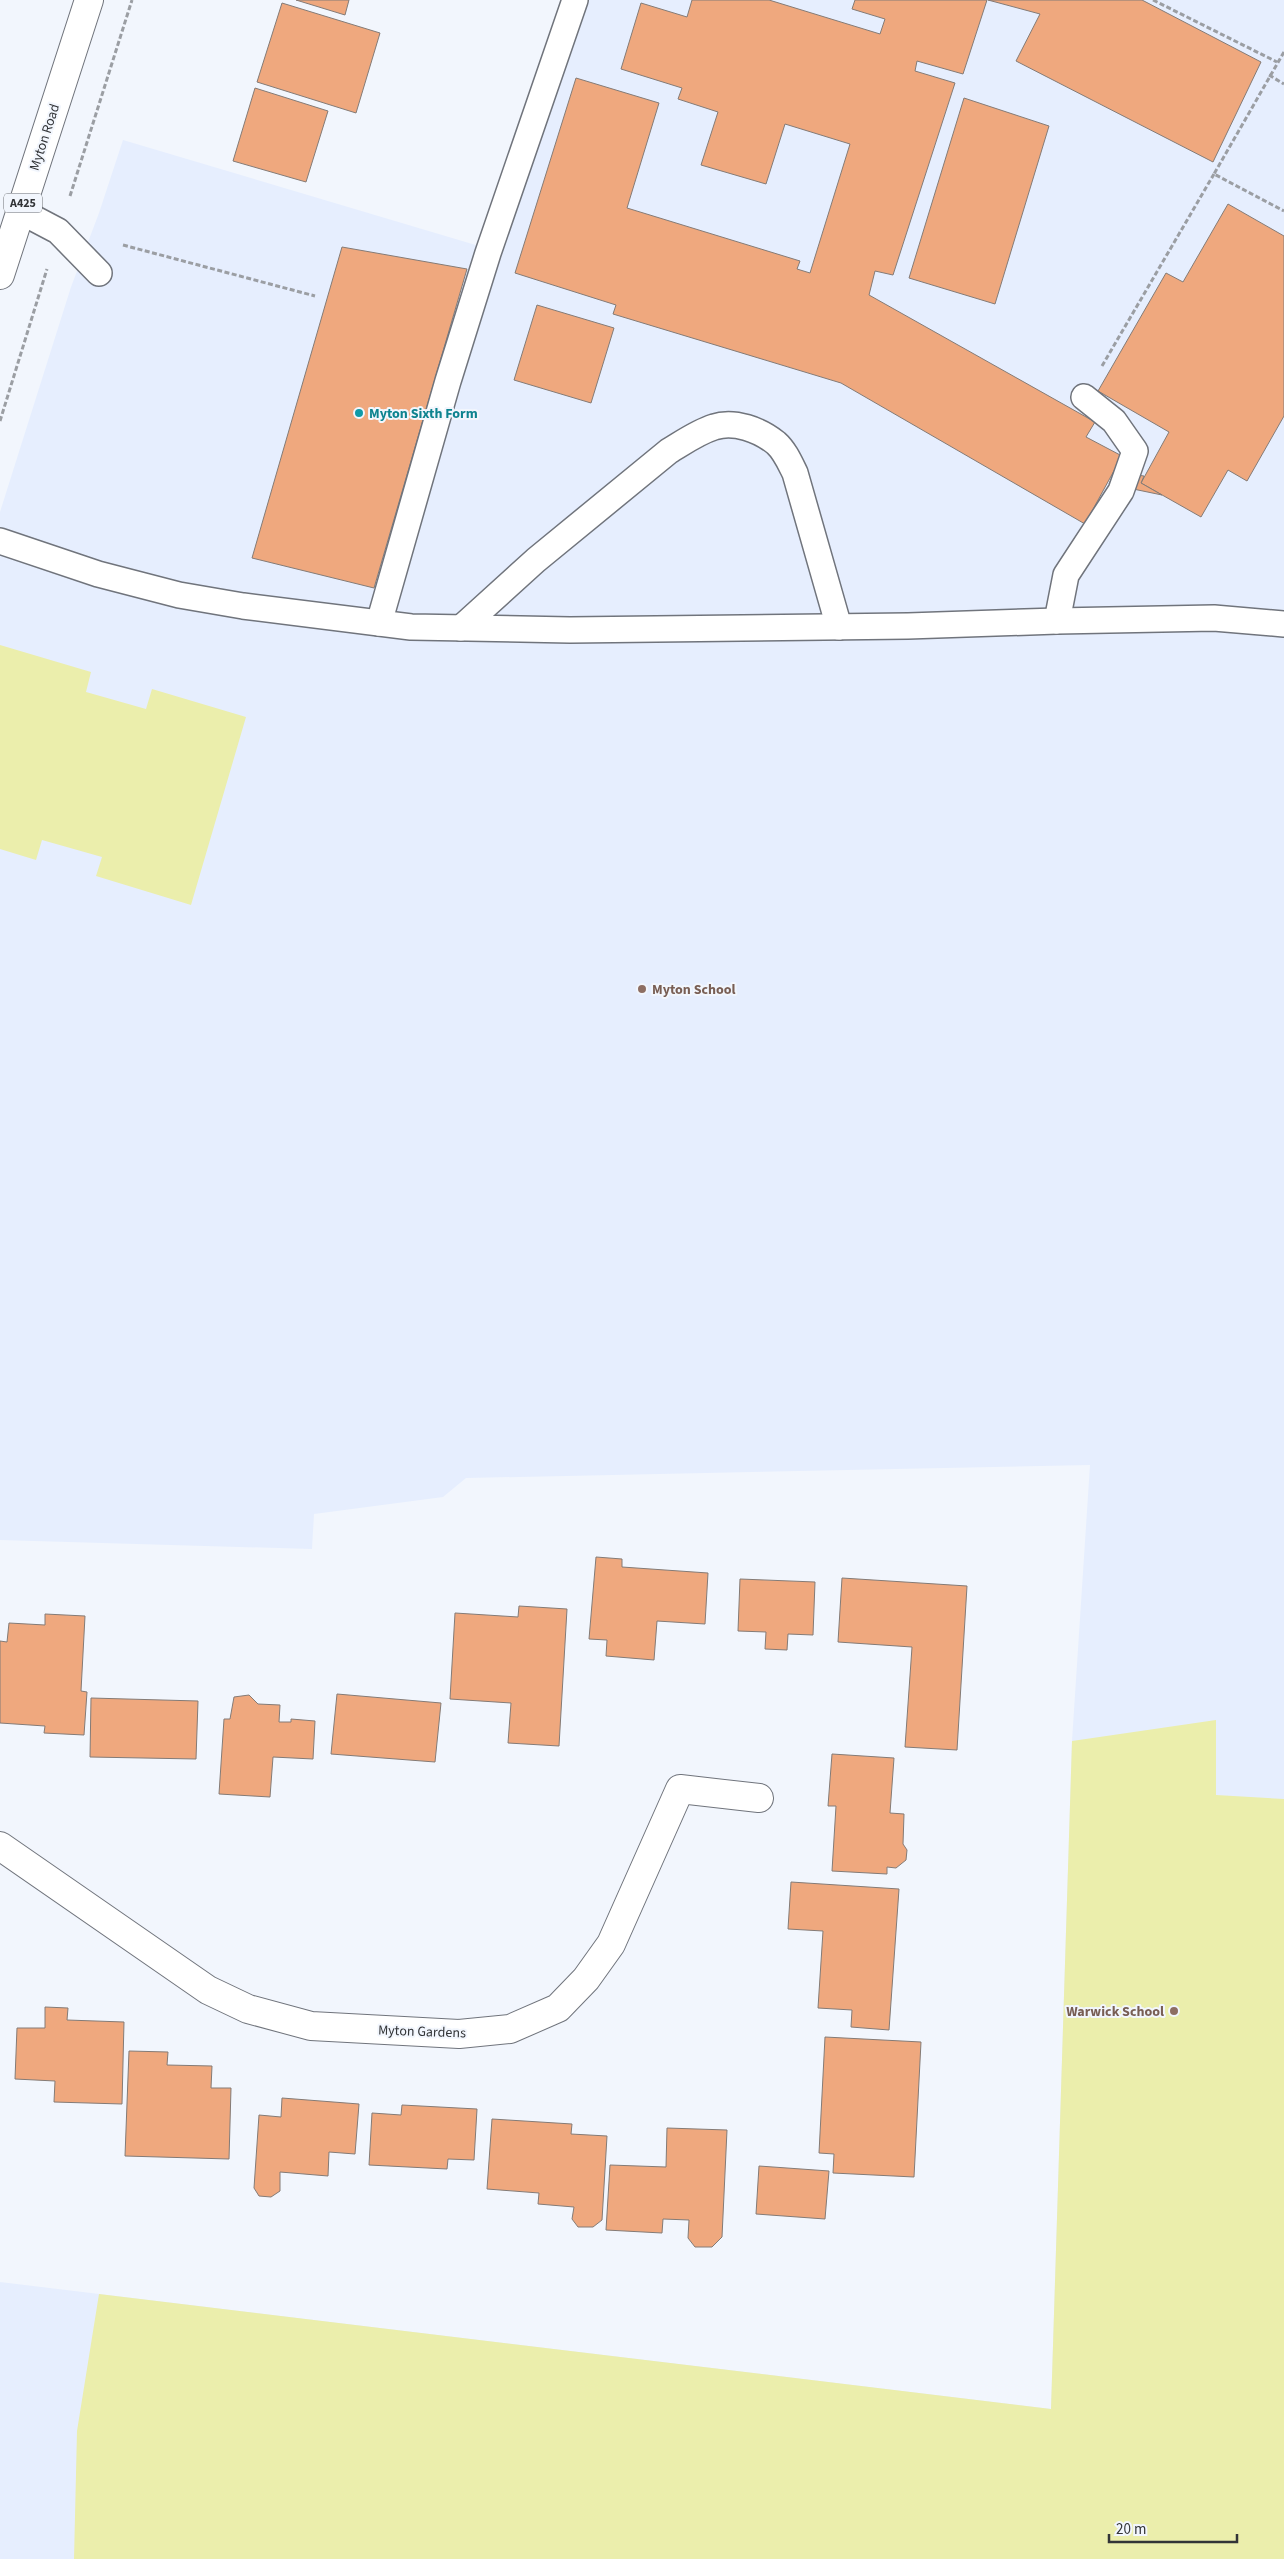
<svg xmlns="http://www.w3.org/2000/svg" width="1284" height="2559" font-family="'Source Sans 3',sans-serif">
	<rect width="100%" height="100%" fill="#f2f6fd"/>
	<path fill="#e6eefe" d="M562,0H1284V2559H0V2282L1051,2409L1072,1741L1090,1465L466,1478L443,1497L314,1514L312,1549L0,1540V512L71,287L99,213L123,140L479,246Z"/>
	<g fill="#ebeeac">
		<path d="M0,645L91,672L86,692L146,709L152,689L246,717L191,905L96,876L102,857L42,840L36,860L0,849Z"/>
		<path d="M1216,1720V1795L1284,1799V2559H74L77,2431L99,2294L1051,2409L1072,1741Z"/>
	</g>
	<g fill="#efa87e" stroke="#847b76">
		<path d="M296,0H349L345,15Z"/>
		<path d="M692,0H769L880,34L885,19L852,9L855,0H987L963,74L917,61L915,71L955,83L893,275L875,271L869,295L1095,422L1086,437L1122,456L1085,524L841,383L613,314L616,305L515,273L576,78L659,103L627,208L800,261L797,269L810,273L850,144L785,124L766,184L701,165L718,112L678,99L682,88L621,69L641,3L687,17Z"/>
		<path d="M988,0H1142L1261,62L1213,162L1016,61L1040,14Z"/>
		<path d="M282,3L380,33L356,113L257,82Z"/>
		<path d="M255,88L328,111L306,182L233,161Z"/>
		<path d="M964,98L1049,126L995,304L909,278Z"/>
		<path d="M1228,204L1284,236V416L1247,481L1228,470L1201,517L1141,483L1169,432L1098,391L1166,273L1183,282Z"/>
		<path d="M342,247L467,269L374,588L252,558Z"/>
		<path d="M537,305L614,328L591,403L514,380Z"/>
		<path d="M1114,472L1144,476L1141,483L1162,495L1109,484Z"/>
		<path d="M596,1557L622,1559V1567L708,1573L705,1624L657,1621L654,1660L606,1656L607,1640L589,1639Z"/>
		<path d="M842,1578L967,1586L957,1750L905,1747L912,1647L838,1642Z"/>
		<path d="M740,1579L815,1582L813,1635L788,1634L787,1650L765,1649L766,1632L738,1631Z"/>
		<path d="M519,1606L567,1609L559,1746L508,1743L511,1703L450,1699L455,1613L518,1617Z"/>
		<path d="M45,1614L85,1616L81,1691L87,1692L84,1735L44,1733L45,1726L0,1723V1641L7,1642L9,1623L45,1625Z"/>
		<path d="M337,1694L441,1703L435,1762L331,1754Z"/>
		<path d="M249,1695L258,1704L280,1705L279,1722H291V1719L315,1721L313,1759L273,1757L270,1797L219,1794L224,1719H230L234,1697Z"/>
		<path d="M91,1698L198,1701L196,1759L90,1757Z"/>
		<path d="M832,1754L894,1758L890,1813L904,1814L903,1844L907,1850L906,1860L896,1868L887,1867V1874L832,1871L836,1806H828Z"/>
		<path d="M791,1882L899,1889L889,2030L851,2027L852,2010L818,2008L823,1931L788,1929Z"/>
		<path d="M45,2007L68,2008L67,2020L124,2022L122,2104L54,2102L55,2081L15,2079L17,2028H45Z"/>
		<path d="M825,2037L921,2042L914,2177L833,2173L834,2154L819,2153Z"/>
		<path d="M129,2051L168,2052L167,2065L212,2066L211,2088H231L229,2159L125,2156Z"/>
		<path d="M282,2098L359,2104L355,2154L329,2152L328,2176L280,2172V2191L271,2197L259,2196L254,2188L259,2115L281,2117Z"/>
		<path d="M402,2105L477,2109L474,2160L448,2159L447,2169L369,2165L372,2113L401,2115Z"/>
		<path d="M492,2119L572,2124L571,2134L607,2136L602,2220L593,2227H578L572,2219L574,2207L538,2204L539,2193L487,2189Z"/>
		<path d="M667,2128L727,2130L722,2237L712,2247H695L688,2238L689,2220L663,2219L662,2233L606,2230L610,2165L666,2167Z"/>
		<path d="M759,2166L829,2171L825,2219L756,2214Z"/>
	</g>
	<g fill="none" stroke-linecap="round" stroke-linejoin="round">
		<defs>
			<g id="lane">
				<path d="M20,211L58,231L99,273"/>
				<path d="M0,541L98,574L179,595L243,606L411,627L570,630L908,626L1057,621L1214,618L1284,624"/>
				<path d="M1057,621L1066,575L1121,491L1135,451L1114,421L1084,397"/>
				<path d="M379,623L448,381L488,253L575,0"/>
				<path d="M461,628L536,560L669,451C684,442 698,432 714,427C734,420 760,430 776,443C785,451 790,463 795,473L839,627"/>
			</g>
			<path id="street" d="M0,1846L208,1990L248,2009L311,2026L459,2034L510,2029L558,2008L586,1979L611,1944L680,1789L759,1798"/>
			<path id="primary" d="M0,275L89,0"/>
		</defs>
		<use href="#lane" stroke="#70747c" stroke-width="28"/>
		<use href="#street" stroke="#70747c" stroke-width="30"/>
		<use href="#primary" stroke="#70747c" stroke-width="30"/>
		<g stroke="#9b9ea3" stroke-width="3" stroke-dasharray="5 2.5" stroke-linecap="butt">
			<path d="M1153,0L1277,62"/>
			<path d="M1284,52L1214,174L1284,211"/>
			<path d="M1269,75L1284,84"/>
			<path d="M70,196L132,0"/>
			<path d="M123,245L315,296"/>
			<path d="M1102,366L1214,174"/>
			<path d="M0,421L47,269"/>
		</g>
		<use href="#lane" stroke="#fff" stroke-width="25"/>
		<use href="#street" stroke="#fff" stroke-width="28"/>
		<use href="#primary" stroke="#fff" stroke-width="28"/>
	</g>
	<circle fill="#0f9aa8" stroke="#f2f6fd" stroke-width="2" cx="359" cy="413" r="5"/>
	<g fill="#8d6e63" stroke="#f2f6fd" stroke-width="2">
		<circle cx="642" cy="989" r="5"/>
		<circle cx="1174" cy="2011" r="5"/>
	</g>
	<g text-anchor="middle" stroke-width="4" stroke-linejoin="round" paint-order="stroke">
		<rect fill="#f2f6fd" stroke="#6c6e72" stroke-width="1" x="4" y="193.5" width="38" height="19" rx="4"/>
		<g font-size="12" font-weight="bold" fill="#323437">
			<text x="23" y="207">A425</text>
		</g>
		<g font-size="14" fill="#323437" stroke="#f2f6fd">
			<text transform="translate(44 137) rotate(-72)" y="5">Myton Road</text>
			<text transform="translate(422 2031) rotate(2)" y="5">Myton Gardens</text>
		</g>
		<g font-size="14" font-weight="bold" fill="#0d838f" stroke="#f2f6fd" text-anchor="start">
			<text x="369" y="418">Myton Sixth Form</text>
		</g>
		<g font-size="14" font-weight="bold" fill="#785e54" stroke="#f2f6fd" text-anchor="start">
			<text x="652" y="994">Myton School</text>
			<text x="1164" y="2016" text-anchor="end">Warwick School</text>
		</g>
	</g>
	<path d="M1109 2534v8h128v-8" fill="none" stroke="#323437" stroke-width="2.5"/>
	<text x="1116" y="2534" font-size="15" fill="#323437" stroke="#f2f6fd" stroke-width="4" paint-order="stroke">20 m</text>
</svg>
